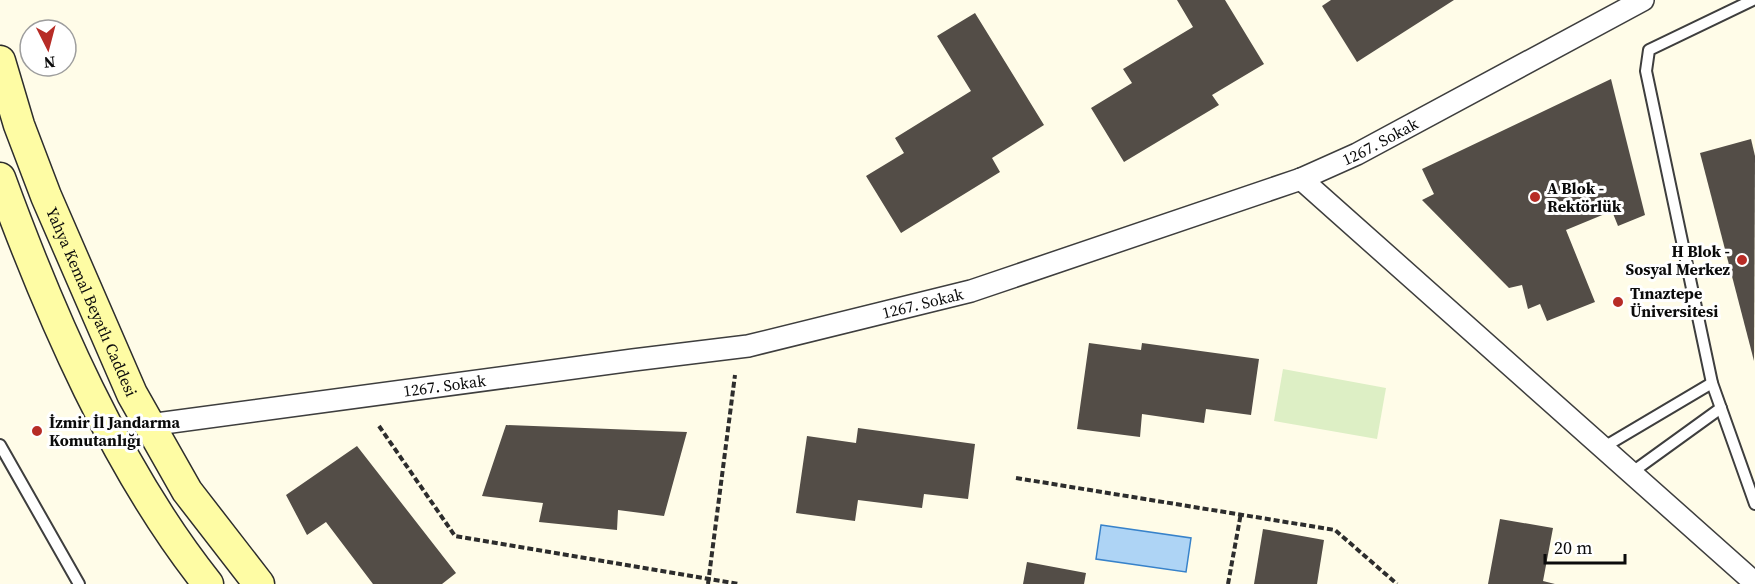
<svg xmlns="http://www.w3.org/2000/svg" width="1755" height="584" font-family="'Source Serif 4',serif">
	<rect width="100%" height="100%" fill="#fffce8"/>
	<path fill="#ddefc5" d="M1283,369L1386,388L1377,439L1274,421Z"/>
	<path fill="#aed4f5" stroke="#3782ca" stroke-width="1.5" d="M1101,525L1191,538L1186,572L1096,559Z"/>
	<g fill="#534d47">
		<path d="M1177,0H1225L1264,64L1212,95L1219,105L1124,162L1091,108L1132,83L1123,69L1193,27Z"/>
		<path d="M1331,0H1454L1357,62L1322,6Z"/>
		<path d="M975,13L1044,125L992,158L1000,172L901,233L866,176L904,153L895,138L971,91L937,36Z"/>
		<path d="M1611,79L1645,215L1618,226L1612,211L1566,230L1595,302L1547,321L1540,304L1528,309L1522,285L1509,288L1422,200L1434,194L1422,169Z"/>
		<path d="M1751,139L1755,156L1754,361L1700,153Z"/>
		<path d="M1089,343L1141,350L1142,343L1259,359L1251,415L1206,409L1204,423L1142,414L1140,437L1077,429Z"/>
		<path d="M506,425L687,432L664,516L618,510L617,530L539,522L543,503L482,496Z"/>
		<path d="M858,428L975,444L968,499L924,494L922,508L858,500L855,521L796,513L807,436L856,443Z"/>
		<path d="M357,446L456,573L442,584H373L326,522L307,535L286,495Z"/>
		<path d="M1500,519L1553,528L1543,581L1555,584H1488Z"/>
		<path d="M1263,529L1324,540L1317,584H1254Z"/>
		<path d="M1027,562L1086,573L1084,584H1023Z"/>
	</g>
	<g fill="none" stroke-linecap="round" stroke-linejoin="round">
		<defs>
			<g id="service">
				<path d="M1753,0L1649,50L1646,71L1712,383L1755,504"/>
				<path d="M0,445L79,584"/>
				<path d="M1604,447L1712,383"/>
				<path d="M1631,473L1721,408"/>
			</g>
			<g id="minor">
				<path d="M1301,179L1755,583"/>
				<path id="s1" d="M149,425L633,360L748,346L971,291L1301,179L1357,154L1643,0"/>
			</g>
			<g id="secondary">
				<path id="s2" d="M0,61L19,125L46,196L132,394L187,491L259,584"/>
				<path d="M0,178C50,315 117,470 208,584"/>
			</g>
		</defs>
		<use href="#service" stroke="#3e3e3e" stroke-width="14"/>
		<use href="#minor" stroke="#3e3e3e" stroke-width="24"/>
		<use href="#secondary" stroke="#2d2d2d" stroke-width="33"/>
		<g stroke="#2d2d2d" stroke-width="4" stroke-dasharray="6 3" stroke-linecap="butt">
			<path d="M379,426L455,536L739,584"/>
			<path d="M1016,478L1335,530L1397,584"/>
			<path d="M708,584L735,375"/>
			<path d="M1228,584L1241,513"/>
		</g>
		<use href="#service" stroke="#fff" stroke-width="10"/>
		<use href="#minor" stroke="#fff" stroke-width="21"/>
		<use href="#secondary" stroke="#fefca4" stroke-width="30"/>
	</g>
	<g fill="#b72c26" stroke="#fff" stroke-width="2">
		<circle cx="1535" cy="197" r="6"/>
		<circle cx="1742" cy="260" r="6"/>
		<circle cx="1618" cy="302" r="6"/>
		<circle cx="37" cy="431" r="6"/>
	</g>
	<g text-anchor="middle" stroke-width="6" stroke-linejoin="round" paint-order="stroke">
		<g font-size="16" fill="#0b0b0b" stroke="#fff">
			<text dy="6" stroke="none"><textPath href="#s1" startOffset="1270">1267. Sokak</textPath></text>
			<text dy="6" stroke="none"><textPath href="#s2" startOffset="258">Yahya Kemal Beyatlı Caddesi</textPath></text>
			<text dy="6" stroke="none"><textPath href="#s1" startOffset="784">1267. Sokak</textPath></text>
			<text dy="6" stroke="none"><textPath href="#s1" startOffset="298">1267. Sokak</textPath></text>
		</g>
		<g font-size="16" font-weight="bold" fill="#0b0b0b" stroke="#fff" text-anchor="start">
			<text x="1547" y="194">A Blok -<tspan x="1547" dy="18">Rektörlük</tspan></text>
			<text x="1730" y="257" text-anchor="end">H Blok -<tspan x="1730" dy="18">Sosyal Merkez</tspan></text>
			<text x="1630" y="299">Tınaztepe<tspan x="1630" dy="18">Üniversitesi</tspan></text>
			<text x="49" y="428">İzmir İl Jandarma<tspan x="49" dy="18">Komutanlığı</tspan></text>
		</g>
	</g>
	<g transform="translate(48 48) rotate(174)"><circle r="28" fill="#ffffff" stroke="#9d9d9d" stroke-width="1.5"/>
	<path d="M0-4.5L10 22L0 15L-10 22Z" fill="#b72c26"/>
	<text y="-9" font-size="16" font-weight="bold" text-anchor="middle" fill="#0b0b0b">N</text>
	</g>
	<path d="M1545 554v9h80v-9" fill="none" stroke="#0b0b0b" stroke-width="3"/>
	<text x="1554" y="554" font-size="18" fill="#0b0b0b" stroke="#ffffff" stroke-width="4.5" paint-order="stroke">20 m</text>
</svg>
